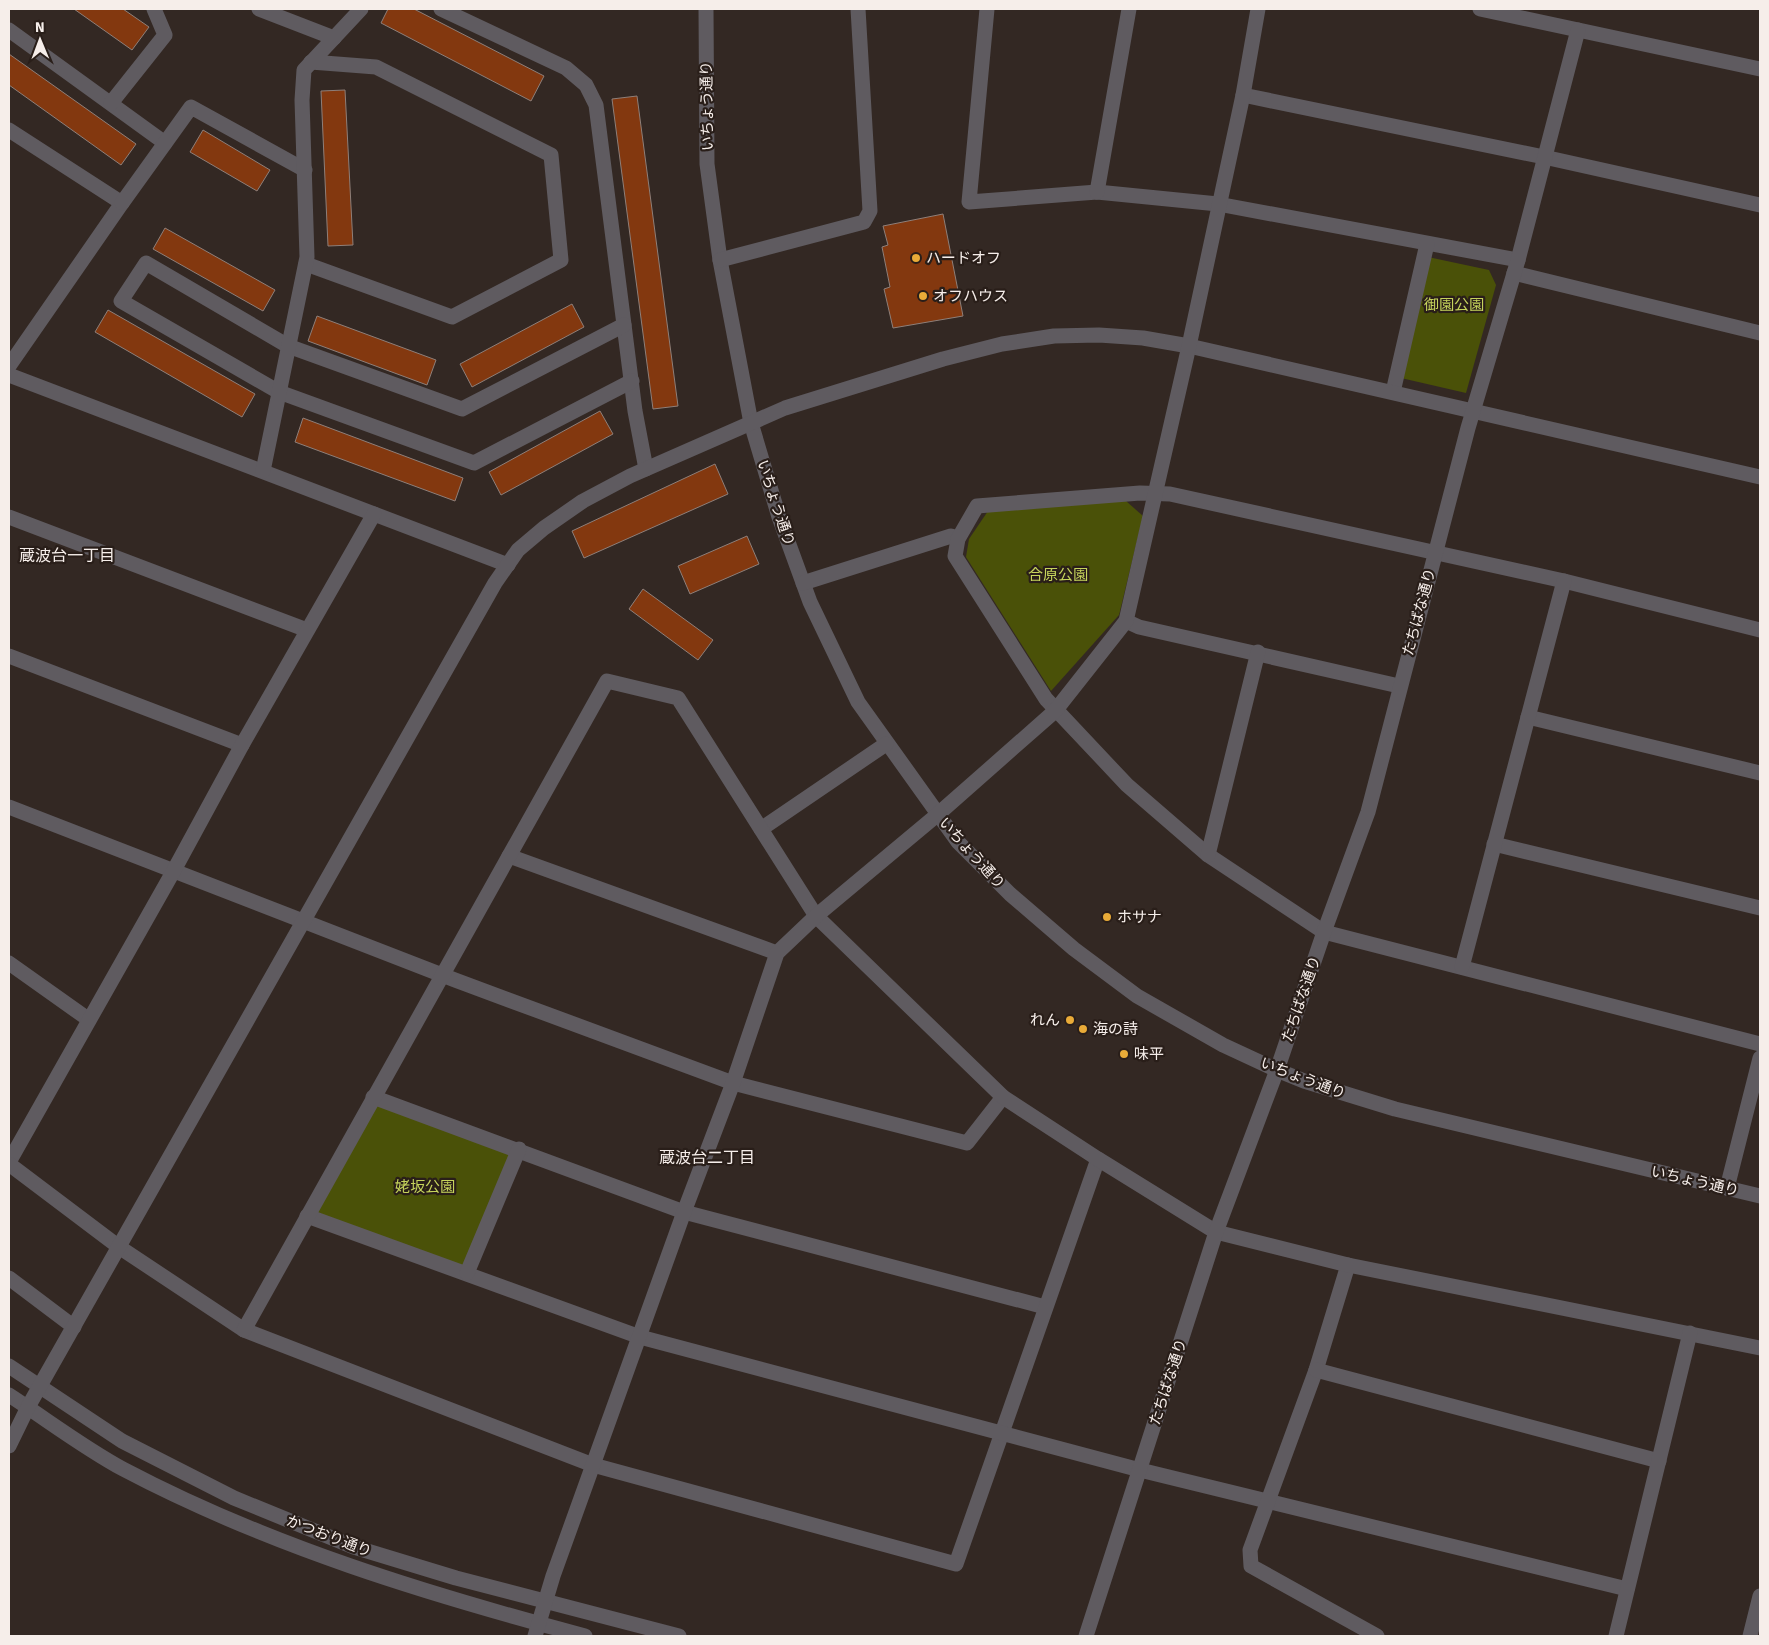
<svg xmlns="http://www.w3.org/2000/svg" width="1769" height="1645" font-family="Signika,'Noto Sans JP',sans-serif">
	<rect width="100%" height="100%" fill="#332823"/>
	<g fill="#4a5108">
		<path d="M1428,257L1489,270L1496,285L1466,393L1401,378Z"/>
		<path d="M1126,501L1143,516L1119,615L1051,691L966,557L969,539L988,511Z"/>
		<path d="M373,1097L519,1149L467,1273L307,1216Z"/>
	</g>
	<g fill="#83380f" stroke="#8e7f79">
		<path d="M74,9H123L149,27L132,50Z"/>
		<path d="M388,9H414L544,76L531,101L381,23Z"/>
		<path d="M9,54L136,144L121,165L9,85Z"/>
		<path d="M345,90L353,245L328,246L321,91Z"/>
		<path d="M637,96L678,406L653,409L612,99Z"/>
		<path d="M203,130L270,170L257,191L190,152Z"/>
		<path d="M943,214L963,316L893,328L884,289L890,287L882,247L888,245L883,226Z"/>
		<path d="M165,228L275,290L263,311L153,249Z"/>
		<path d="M572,304L584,327L472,387L460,364Z"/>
		<path d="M108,310L255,394L242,417L95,332Z"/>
		<path d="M317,316L436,360L427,385L308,341Z"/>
		<path d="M600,411L613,434L501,495L489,472Z"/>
		<path d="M303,418L463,478L455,501L295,442Z"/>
		<path d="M715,464L728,494L584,558L572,531Z"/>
		<path d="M747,536L759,564L690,594L678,566Z"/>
		<path d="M643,589L713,640L698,660L629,609Z"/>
	</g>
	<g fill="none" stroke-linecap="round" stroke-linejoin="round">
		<g stroke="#5f5b60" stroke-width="15">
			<path d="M259,9L334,38"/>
			<path d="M441,9L566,68L586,85L596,105L635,411L646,469"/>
			<path d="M706,9L707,164L720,260L751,423L779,517L810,602L858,702L958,842L1010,894L1074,949L1137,996L1223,1045L1277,1070L1304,1081L1395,1109L1760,1196"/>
			<path d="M987,9L969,202L1097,192L1218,204L1518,260"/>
			<path d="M1480,9L1760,69"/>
			<path d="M9,30L165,143"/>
			<path d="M1243,95L1544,157L1760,205"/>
			<path d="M111,103L165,35L154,9"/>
			<path d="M9,130L122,203L9,366"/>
			<path d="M1097,192L1129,9"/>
			<path d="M122,203L191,107L305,170"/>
			<path d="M720,260L864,222L870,211L858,9"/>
			<path d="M306,264L452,317L561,260L551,155L376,67L311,62"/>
			<path d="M1514,273L1760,333"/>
			<path d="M624,325L462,409L288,346L146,263L121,301L279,392L474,463L632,381"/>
			<path d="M9,375L508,565"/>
			<path d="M1393,392L1427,244"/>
			<path d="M263,471L307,257L302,100L304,70L361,9"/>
			<path d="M9,517L307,630"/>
			<path d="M803,583L951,536L958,539"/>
			<path d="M1126,621L1139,627L1399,686"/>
			<path d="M1760,630L1564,581L1170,494L1140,493L977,506L958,539L955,556L1046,699L1127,785L1208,855L1324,932L1760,1044"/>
			<path d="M9,656L242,745"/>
			<path d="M1528,717L1760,773"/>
			<path d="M9,807L455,980L733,1083L967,1143L1003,1097"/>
			<path d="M761,829L886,744"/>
			<path d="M1494,844L1760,908"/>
			<path d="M1208,855L1258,652"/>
			<path d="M509,856L777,953"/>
			<path d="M9,963L88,1019"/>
			<path d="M1462,967L1564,581"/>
			<path d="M373,1097L684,1212L1045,1307"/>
			<path d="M9,1162L173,872L242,745L374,514"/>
			<path d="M9,1164L119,1247L244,1330L593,1465L956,1564L1098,1159"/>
			<path d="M1727,1188L1760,1058"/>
			<path d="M307,1216L640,1337L1140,1470L1627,1589"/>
			<path d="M1348,1265L1316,1370L1250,1550L1251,1566L1377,1636"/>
			<path d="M467,1273L519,1149"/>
			<path d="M9,1278L74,1327"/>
			<path d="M244,1330L607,681L678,698L816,916L1003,1097L1098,1159L1216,1232L1348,1265L1760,1348"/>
			<path d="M9,1366L122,1441L234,1498L354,1547L456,1578L679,1636"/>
			<path d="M1316,1370L1659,1461"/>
			<path d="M9,1395C46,1419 84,1448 123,1469C269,1546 427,1594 585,1636"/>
			<path d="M9,1446L28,1407L495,583L518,550L544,528L583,501L630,476L785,408L943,359L1002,344L1054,336L1099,335L1143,338L1189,346L1760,477"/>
			<path d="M535,1636L553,1576L684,1212L733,1083L777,953L816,916L937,815L1055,711L1126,621L1189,346L1243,95L1258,9"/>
			<path d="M1086,1636L1216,1232L1277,1070L1324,932L1368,812L1468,428L1518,260L1578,30"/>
			<path d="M1616,1636L1690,1333"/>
			<path d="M1750,1636L1760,1596"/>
		</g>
	</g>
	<g fill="#e9ab38" stroke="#291e19" stroke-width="2">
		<circle cx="916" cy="258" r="5"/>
		<circle cx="923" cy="296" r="5"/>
		<circle cx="1107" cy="917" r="5"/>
		<circle cx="1070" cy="1020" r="5"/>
		<circle cx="1083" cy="1029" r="5"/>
		<circle cx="1124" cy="1054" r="5"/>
	</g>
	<g text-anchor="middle" stroke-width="4.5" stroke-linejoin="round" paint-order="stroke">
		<g font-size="15" fill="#f6eeea" stroke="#291e19">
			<text transform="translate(707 106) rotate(-91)" y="5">いちょう通り</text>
			<text transform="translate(776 503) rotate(72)" y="5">いちょう通り</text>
			<text transform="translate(1419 612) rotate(-75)" y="5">たちばな通り</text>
			<text transform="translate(972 853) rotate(48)" y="5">いちょう通り</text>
			<text transform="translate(1301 999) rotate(-71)" y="5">たちばな通り</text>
			<text transform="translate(1303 1078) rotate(21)" y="5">いちょう通り</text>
			<text transform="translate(1695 1181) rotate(13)" y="5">いちょう通り</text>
			<text transform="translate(1168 1382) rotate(-72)" y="5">たちばな通り</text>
			<text transform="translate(329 1536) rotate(21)" y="5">かつおり通り</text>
		</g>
		<g font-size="15" fill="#f6eeea" stroke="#291e19" text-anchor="start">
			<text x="926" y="263">ハードオフ</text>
			<text x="933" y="301">オフハウス</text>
			<text x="1117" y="922">ホサナ</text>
			<text x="1060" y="1025" text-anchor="end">れん</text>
			<text x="1093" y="1034">海の詩</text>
			<text x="1134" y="1059">味平</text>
		</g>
		<g font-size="15" fill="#c6d45c" stroke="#291e19">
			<text x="1454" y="310">御園公園</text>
			<text x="1058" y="580">合原公園</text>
			<text x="425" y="1192">姥坂公園</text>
		</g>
		<g font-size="16" fill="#f6eeea" stroke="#291e19">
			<text x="67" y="561">蔵波台一丁目</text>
			<text x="707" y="1163">蔵波台二丁目</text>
		</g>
	</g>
	<rect width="1769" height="1645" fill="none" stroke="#f6eeea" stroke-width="20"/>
	<g transform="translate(40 40) rotate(359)" stroke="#291e19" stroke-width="4" paint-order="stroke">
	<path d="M0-4L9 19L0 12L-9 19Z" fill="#f6eeea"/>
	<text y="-8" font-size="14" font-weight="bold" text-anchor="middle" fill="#f6eeea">N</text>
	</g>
</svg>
